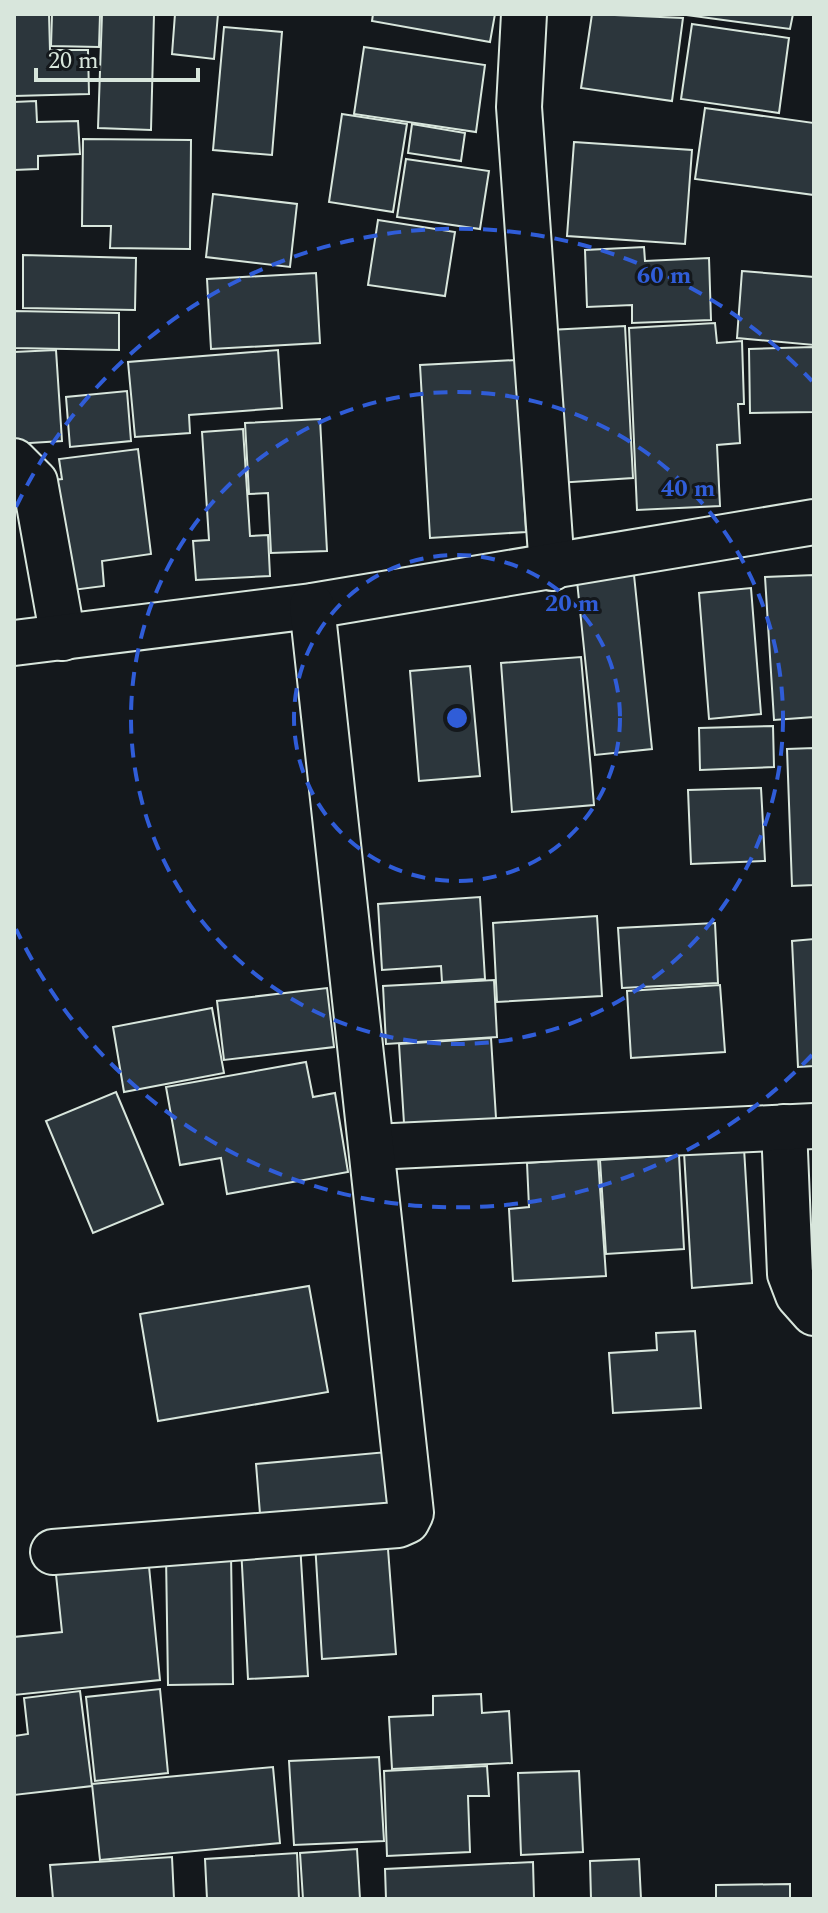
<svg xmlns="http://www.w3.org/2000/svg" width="828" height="1913" font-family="Spectral,serif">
	<rect width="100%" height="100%" fill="#14181c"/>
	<g fill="#2c363c" stroke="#d8e6dc" stroke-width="2">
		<path d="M14,14H49L50,50H88L89,94L14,96Z"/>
		<path d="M52,14L100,15L99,47L51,46Z"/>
		<path d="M102,14H154L151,130L98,128Z"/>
		<path d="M175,14H218L214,59L172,54Z"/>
		<path d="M373,14H495L490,42L372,21Z"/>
		<path d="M592,14L683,18L672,101L581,88Z"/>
		<path d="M679,14H793L790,29Z"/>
		<path d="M692,24L789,38L779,113L681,99Z"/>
		<path d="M224,27L282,32L272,155L213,150Z"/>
		<path d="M364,47L485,65L476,132L354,114Z"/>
		<path d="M36,101L37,122L78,121L80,154L38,156V169L14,170V102Z"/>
		<path d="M705,108L814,123V195L695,179Z"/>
		<path d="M342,114L407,124L393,212L329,202Z"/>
		<path d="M412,124L465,133L461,161L408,153Z"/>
		<path d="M83,139L191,140L190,249L110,248L111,226H82Z"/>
		<path d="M574,142L692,150L685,244L567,236Z"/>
		<path d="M406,159L489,171L480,229L397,217Z"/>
		<path d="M213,194L297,204L290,267L206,257Z"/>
		<path d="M378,220L455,232L445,296L368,285Z"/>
		<path d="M644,247L645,261L709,258L711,320L632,323V305L587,307L585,250Z"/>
		<path d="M23,255L136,258L135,310L23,308Z"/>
		<path d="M742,271L814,277V345L737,338Z"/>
		<path d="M316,273L320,343L211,349L207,279Z"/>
		<path d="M14,311L119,313V350L14,348Z"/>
		<path d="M715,323L717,343L742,341L744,404H738L740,443L717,445L720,506L637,510L629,328Z"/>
		<path d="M625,326L633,478L557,483L549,330Z"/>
		<path d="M813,347L814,412L750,413L749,349Z"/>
		<path d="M56,350L62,441L14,444V352Z"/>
		<path d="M278,350L282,408L189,415L190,433L135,437L128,362Z"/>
		<path d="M516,360L526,532L430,538L420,365Z"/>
		<path d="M127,391L131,441L70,447L66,397Z"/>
		<path d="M320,419L327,551L271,553L268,493L249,494L245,423Z"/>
		<path d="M243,429L250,536L268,535L270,576L196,580L193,541L209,540L202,432Z"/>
		<path d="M138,449L151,554L102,561L104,586L57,592L43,481L62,479L59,459Z"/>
		<path d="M634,575L652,749L595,755L577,581Z"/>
		<path d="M814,575V717L774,720L765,577Z"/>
		<path d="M751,588L761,714L709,719L699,593Z"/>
		<path d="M581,657L594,805L512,812L501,663Z"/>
		<path d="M470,666L480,776L419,781L410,671Z"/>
		<path d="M773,726L774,767L700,770L699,728Z"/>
		<path d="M814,748V885L792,886L787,749Z"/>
		<path d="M761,788L765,861L691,864L688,790Z"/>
		<path d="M480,897L485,979L442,982L441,966L382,970L378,904Z"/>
		<path d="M597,916L602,996L497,1002L493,923Z"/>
		<path d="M715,923L718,983L622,988L618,928Z"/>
		<path d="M814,939V1066L798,1067L792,941Z"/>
		<path d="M494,980L497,1037L386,1044L383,986Z"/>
		<path d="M720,985L725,1052L631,1058L627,991Z"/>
		<path d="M327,988L334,1047L224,1060L217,1001Z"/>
		<path d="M212,1008L224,1073L124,1092L113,1027Z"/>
		<path d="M491,1038L497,1134L405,1139L399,1044Z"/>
		<path d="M306,1062L313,1097L335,1093L348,1172L227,1194L221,1158L180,1165L166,1087Z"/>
		<path d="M116,1092L163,1204L93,1233L46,1121Z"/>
		<path d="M744,1148L752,1283L692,1288L684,1152Z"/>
		<path d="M679,1155L684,1249L606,1254L600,1160Z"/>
		<path d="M598,1158L606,1276L513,1281L509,1209L529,1207L527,1163Z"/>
		<path d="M309,1286L328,1392L158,1421L140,1314Z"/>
		<path d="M695,1331L701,1408L613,1413L609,1353L657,1350L656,1333Z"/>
		<path d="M398,1451L403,1514L261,1526L256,1464Z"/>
		<path d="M387,1536L396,1654L322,1659L315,1542Z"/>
		<path d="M300,1543L308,1676L248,1679L241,1547Z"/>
		<path d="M231,1554L233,1684L168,1685L166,1555Z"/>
		<path d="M148,1556L160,1680L14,1695V1637L62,1632L55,1565Z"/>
		<path d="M160,1689L168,1773L95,1781L86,1697Z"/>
		<path d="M80,1691L92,1786L14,1795V1736L28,1734L24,1698Z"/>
		<path d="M481,1694L482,1713L509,1711L512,1763L392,1769L389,1717L433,1715V1696Z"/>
		<path d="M379,1757L384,1841L294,1845L289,1761Z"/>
		<path d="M487,1766L489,1796H468L470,1852L387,1856L384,1771Z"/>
		<path d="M273,1767L280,1843L100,1860L92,1784Z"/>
		<path d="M579,1771L583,1852L521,1855L518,1773Z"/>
		<path d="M357,1849L360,1899H303L300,1853Z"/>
		<path d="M297,1853L299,1899H207L205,1859Z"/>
		<path d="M172,1857L174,1899H53L50,1865Z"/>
		<path d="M639,1859L641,1899H591L590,1861Z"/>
		<path d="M533,1862L534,1899H386L385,1869Z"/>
		<path d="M790,1884V1899H716V1885Z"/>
	</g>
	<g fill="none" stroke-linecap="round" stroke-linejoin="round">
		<defs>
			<g id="street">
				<path d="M524,14L519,107L552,568"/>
				<path d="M14,461L35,482L63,638"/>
				<path d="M14,643L312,606L814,522"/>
				<path d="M784,1127L790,1274L798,1295L814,1313"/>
				<path d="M373,1147L814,1126"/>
				<path d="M53,1552L398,1525L407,1521L411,1513L312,606"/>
			</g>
		</defs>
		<use href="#street" stroke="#d8e6dc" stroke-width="48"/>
		<use href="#street" stroke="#14181c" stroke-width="44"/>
	</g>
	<g fill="none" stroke="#305dd8" stroke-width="4" stroke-dasharray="14 10">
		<circle cx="457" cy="718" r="163"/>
		<circle cx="457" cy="718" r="326"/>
		<path d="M812 1055A489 489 0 0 1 16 929M16 507A489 489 0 0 1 812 381"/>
	</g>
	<circle cx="457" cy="718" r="12" fill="#305dd8" stroke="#14181c" stroke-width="4"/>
	<g font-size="24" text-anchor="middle" font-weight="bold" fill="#305dd8" stroke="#14181c" stroke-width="6" stroke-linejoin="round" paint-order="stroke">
		<text x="664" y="283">60 m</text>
		<text x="688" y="496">40 m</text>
		<text x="572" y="611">20 m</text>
	</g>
	<rect width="828" height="1913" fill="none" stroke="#d8e6dc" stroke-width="32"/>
	<path d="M36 68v12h162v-12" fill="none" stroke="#d8e6dc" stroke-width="4"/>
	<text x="48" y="68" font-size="24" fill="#d8e6dc" stroke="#14181c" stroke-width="6" paint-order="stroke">20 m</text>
</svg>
